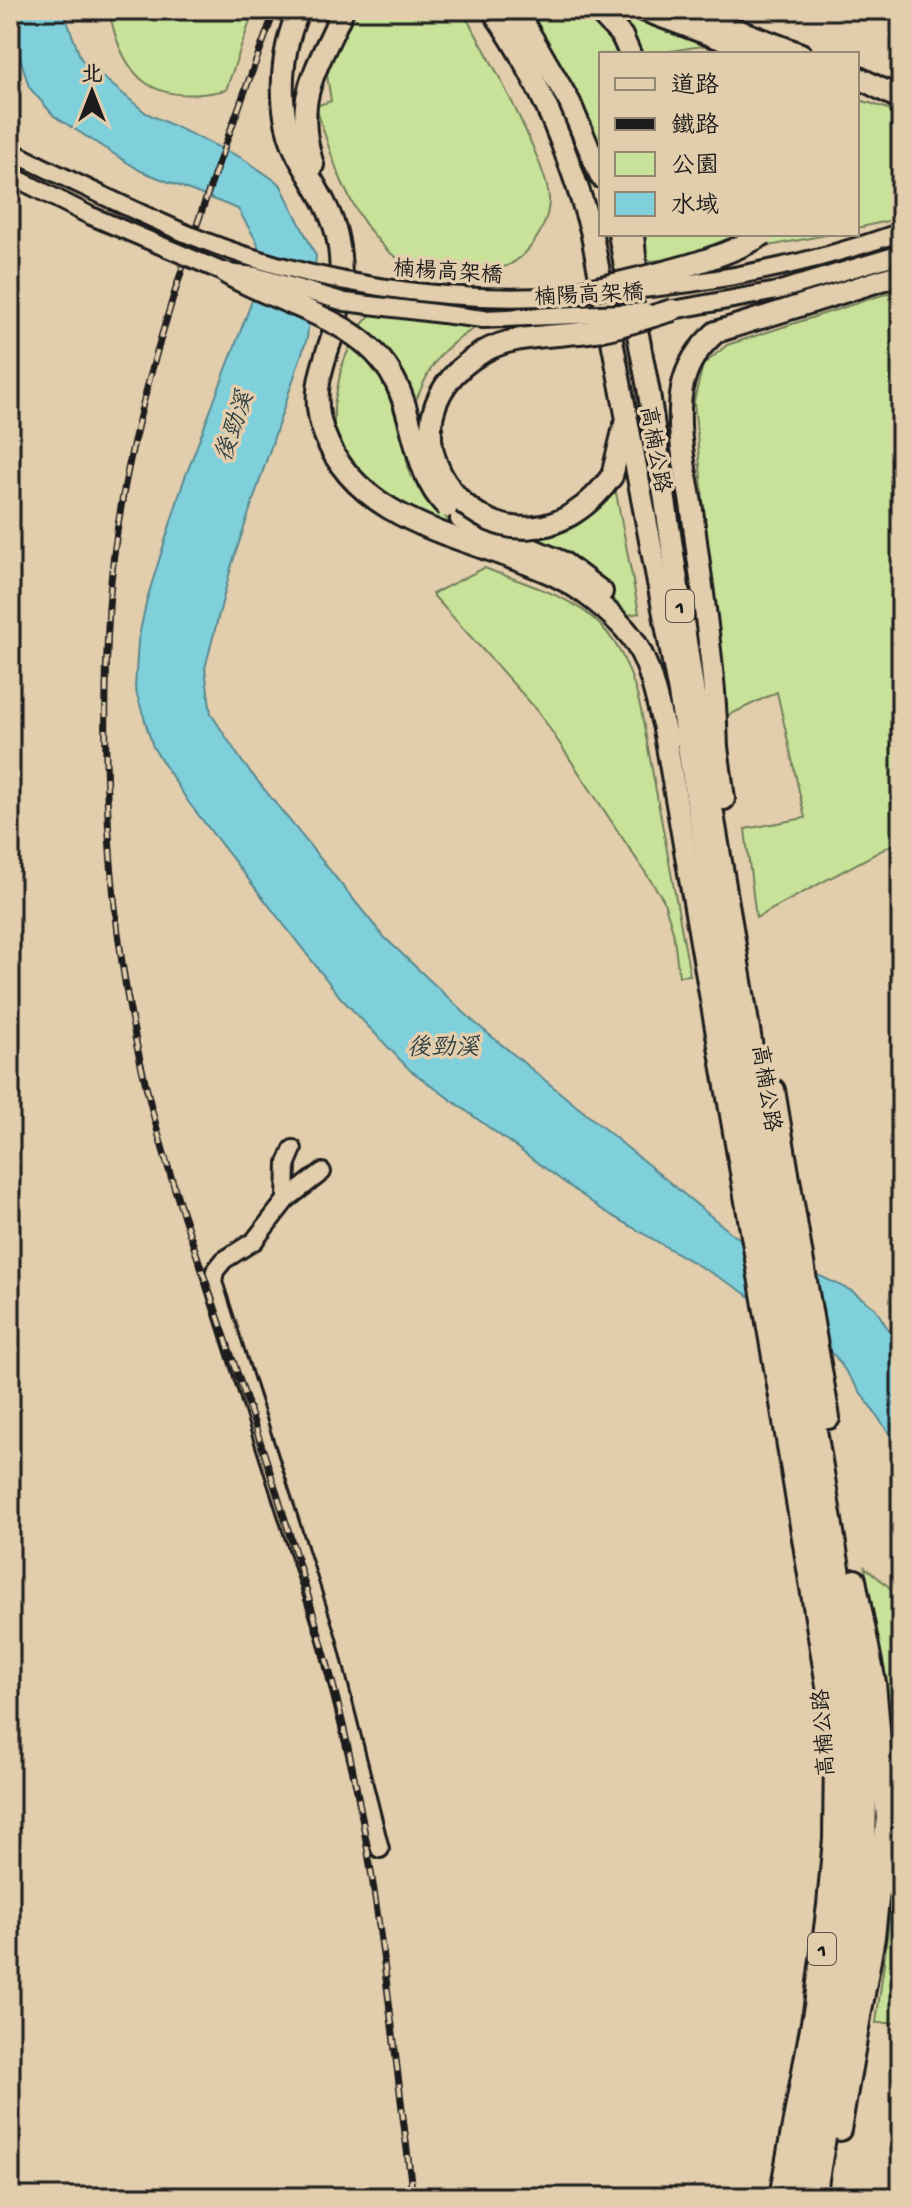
<svg xmlns="http://www.w3.org/2000/svg" width="911" height="2207" font-family="'Gochi Hand','LXGW WenKai TC',sans-serif">
	<rect width="100%" height="100%" fill="#e2cdac"/>
	<filter id="ink" filterUnits="userSpaceOnUse"><feTurbulence type="fractalNoise" baseFrequency=".0125" numOctaves="2"/><feDisplacementMap in="SourceGraphic" scale="16" xChannelSelector="R" yChannelSelector="G"/><feConvolveMatrix kernelMatrix="1 2 1 2 8 2 1 2 1" color-interpolation-filters="sRGB"/></filter>
	<g filter="url(#ink)">
		<g fill="#c8e299" stroke="#727f5a" stroke-width="2">
			<path d="M109,10H254L226,90C155,106 123,82 109,10Z"/>
			<path d="M350,10H461C482,41 552,171 549,203C547,229 526,261 501,268C467,278 410,274 385,248C347,209 331,157 316,106L331,101L327,75Z"/>
			<path d="M524,10H585L608,33L617,54H601V147L593,142Z"/>
			<path d="M602,10H632L730,44C698,44 669,54 637,54Z"/>
			<path d="M857,99L901,113V218L857,228Z"/>
			<path d="M640,234H831L737,252L651,261L645,257Z"/>
			<path d="M901,289V840L756,918L745,829L805,818L777,692L723,718L694,401L703,365L727,345Z"/>
			<path d="M372,313L482,324C440,347 430,364 413,408L359,328Z"/>
			<path d="M352,342L393,395L410,475L458,532L372,488L334,441V405L342,365Z"/>
			<path d="M613,487L616,493L639,613L628,615L584,568L501,529L528,531Z"/>
			<path d="M484,568C574,601 617,609 641,710L690,975L679,976L673,931L663,899L538,711L432,594Z"/>
			<path d="M865,1567L901,1597V2023H876C886,1951 896,1876 895,1803C894,1723 879,1646 865,1567Z"/>
		</g>
		<path fill="#80d0db" stroke="#58888f" stroke-width="2" d="M10,10H63L81,59L146,113L242,158L280,184L316,256L307,338L232,564L205,668L211,714L243,763L383,936L474,1022L735,1236L852,1291L875,1308L901,1350V1450L835,1356L737,1288L601,1209L410,1070L341,998L189,803L153,747L135,688L138,641L147,599L183,483L264,269L257,242L238,209L141,171L54,116L29,87L10,24Z"/>
		<g fill="none" stroke-linecap="round" stroke-linejoin="round">
			<defs>
				<g id="minor">
					<path d="M673,310L777,291L901,254"/>
					<path d="M322,1172L286,1200L254,1241L224,1260L215,1271L213,1282L327,1639L380,1849"/>
					<path d="M286,1200L287,1163L293,1149"/>
				</g>
				<g id="major">
					<path d="M299,10C279,54 276,114 298,156C312,182 328,203 336,232C344,264 342,308 331,340C320,372 311,399 324,433C358,528 480,538 558,577C582,589 607,609 625,629C653,660 655,703 668,741"/>
					<path d="M492,10C539,76 568,153 591,230L679,693L844,1693L850,1823L846,1897L797,2197"/>
					<path d="M516,10L570,103L601,177"/>
					<path d="M597,10L622,36L630,54"/>
					<path d="M643,10L761,54"/>
					<path d="M684,10L801,54"/>
					<path d="M857,77L901,99"/>
					<path d="M313,165C292,97 317,70 343,10"/>
					<path d="M619,234L649,393L702,748L859,1688L866,1793L864,1904L815,2197"/>
					<path d="M633,234L636,267"/>
					<path d="M612,476L624,427"/>
					<path d="M461,519L562,562L602,592"/>
					<path d="M664,729L780,1397L829,1698L835,1755L834,1839L828,1905L815,2006L780,2197"/>
					<path d="M717,747L724,799"/>
					<path d="M717,760C717,678 702,592 692,510C686,471 675,428 682,388C687,364 698,348 716,332L901,274"/>
					<path d="M774,1090L829,1418"/>
					<path d="M840,2130L874,1937L887,1818L875,1683L855,1580"/>
				</g>
			</defs>
			<use href="#minor" stroke="#1c1c1c" stroke-width="22"/>
			<use href="#major" stroke="#1c1c1c" stroke-width="26"/>
			<use href="#minor" stroke="#e2cdac" stroke-width="16"/>
			<use href="#major" stroke="#e2cdac" stroke-width="20"/>
			<defs>
				<path id="rail" d="M275,10C207,194 121,412 109,607C100,768 108,934 147,1090C168,1178 200,1263 229,1349C266,1455 300,1564 330,1673C376,1843 390,2022 413,2197"/>
			</defs>
			<use href="#rail" stroke="#1c1c1c" stroke-width="7"/>
			<use href="#rail" stroke="#e2cdac" stroke-width="4" stroke-dasharray="12" stroke-linecap="butt"/>
			<defs>
				<g id="minor-bridge">
					<path d="M10,151C68,179 127,208 187,234C302,282 450,306 575,295"/>
					<path d="M10,175L89,215L226,273L255,276L345,302L483,319L646,312"/>
					<path d="M610,292C710,284 806,266 901,232"/>
				</g>
				<g id="major-bridge">
					<path d="M226,273C280,306 362,317 394,379C416,420 413,474 447,507"/>
					<path d="M565,296C624,280 714,266 764,234"/>
					<path d="M612,476C508,618 347,432 483,352C515,333 560,337 596,331C622,327 648,317 673,310"/>
				</g>
			</defs>
			<use href="#minor-bridge" stroke="#1c1c1c" stroke-width="22" stroke-linecap="butt"/>
			<use href="#major-bridge" stroke="#1c1c1c" stroke-width="26" stroke-linecap="butt"/>
			<use href="#minor-bridge" stroke="#e2cdac" stroke-width="16"/>
			<use href="#major-bridge" stroke="#e2cdac" stroke-width="20"/>
		</g>
	</g>
	<g text-anchor="middle" stroke-width="7" stroke-linejoin="round" paint-order="stroke">
		<g fill="#e2cdac" stroke="#575147" stroke-width="2">
			<rect x="666" y="590" width="28" height="32" rx="6"/>
			<rect x="808" y="1933" width="28" height="32" rx="6"/>
		</g>
		<g font-size="20" font-weight="bold" fill="#1c1c1c">
			<text x="680" y="613">1</text>
			<text x="822" y="1956">1</text>
		</g>
		<g font-size="22" fill="#1c1c1c" stroke="#e2cdac">
			<text transform="translate(448 270) rotate(4)" y="8">楠楊高架橋</text>
			<text transform="translate(589 293) rotate(-3)" y="8">楠陽高架橋</text>
			<text transform="translate(657 449) rotate(80)" y="8">高楠公路</text>
			<text transform="translate(768 1088) rotate(81)" y="8">高楠公路</text>
			<text transform="translate(822 1733) rotate(-94)" y="8">高楠公路</text>
		</g>
		<g font-size="24" font-style="italic" fill="#304042" stroke="#e2cdac">
			<text transform="translate(233 426) rotate(-71)" y="8">後勁溪</text>
			<text x="443" y="1054">後勁溪</text>
		</g>
	</g>
	<rect width="911" height="2207" fill="none" stroke="#e2cdac" stroke-width="40"/>
	<rect x="20" y="20" width="871" height="2167" fill="none" stroke="#1c1c1c" stroke-width="3" filter="url(#ink)"/>
	<rect x="599" y="52" width="260" height="184" fill="#e2cdac" stroke="#938672" stroke-width="2"/>
	<rect x="615" y="78" width="40" height="12" fill="#e2cdac" stroke="#938672" stroke-width="2"/>
	<text x="671" y="92" font-size="24" fill="#1c1c1c">道路</text>
	<rect x="615" y="118" width="40" height="12" fill="#1c1c1c" stroke="#938672" stroke-width="2"/>
	<text x="671" y="132" font-size="24" fill="#1c1c1c">鐵路</text>
	<rect x="615" y="152" width="40" height="24" fill="#c8e299" stroke="#938672" stroke-width="2"/>
	<text x="671" y="172" font-size="24" fill="#1c1c1c">公園</text>
	<rect x="615" y="192" width="40" height="24" fill="#80d0db" stroke="#938672" stroke-width="2"/>
	<text x="671" y="212" font-size="24" fill="#1c1c1c">水域</text>
	<g transform="translate(92 92)" stroke="#e2cdac" stroke-width="6" paint-order="stroke">
	<path d="M0-6L14 30L0 20L-14 30Z" fill="#1c1c1c"/>
	<text y="-12" font-size="22" font-weight="bold" text-anchor="middle" fill="#1c1c1c">北</text>
	</g>
</svg>
